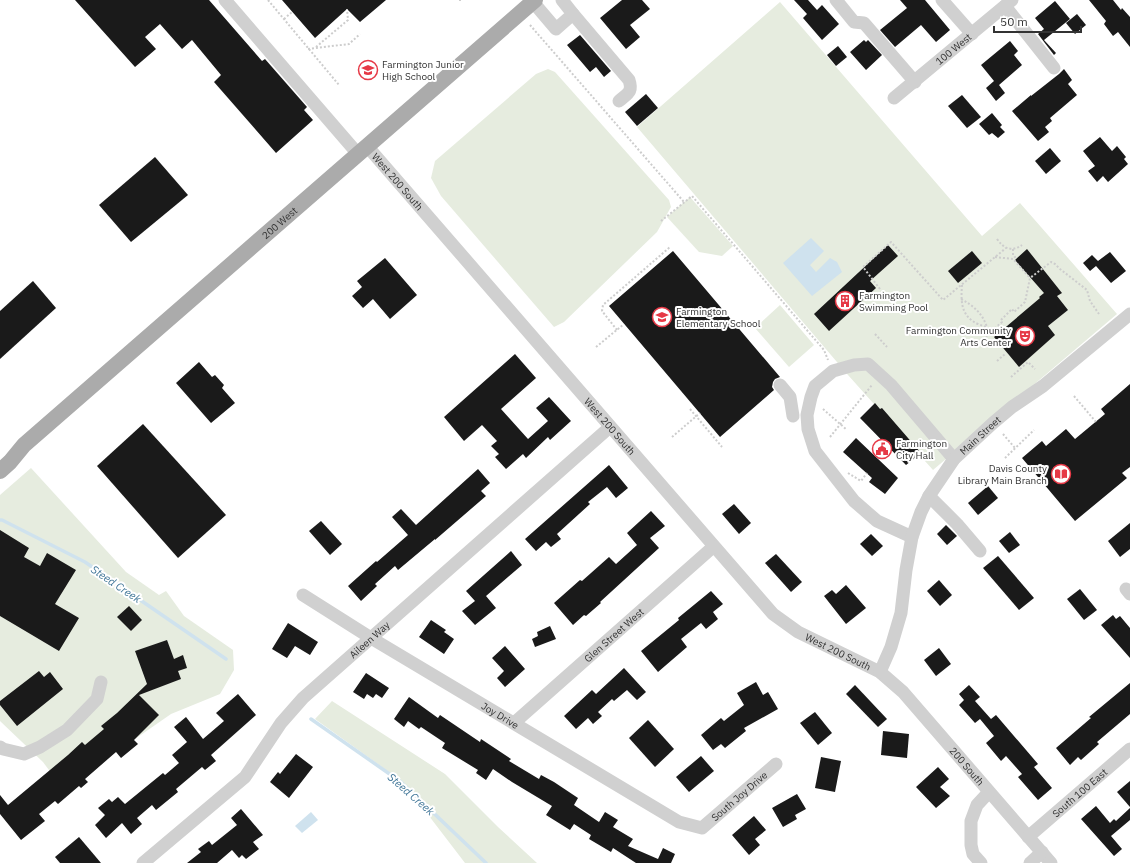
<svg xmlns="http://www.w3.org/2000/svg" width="1130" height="863" font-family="'IBM Plex Sans',sans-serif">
	<rect width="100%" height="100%" fill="#fff"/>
	<g fill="#e6ecdf">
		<path d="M780,2L982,236L1020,203L1117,314L933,470L848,375L637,127Z"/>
		<path d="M548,69L555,72L669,200L671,207L657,232L564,322L554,327L441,196L431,178L435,161L536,74Z"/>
		<path d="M690,197L733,246L722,256L699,252L667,217Z"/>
		<path d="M780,305L814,345L789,367L755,328Z"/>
		<path d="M31,468L126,572L159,595L166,591L184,616L233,650L234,670L220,694L171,714L63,789L43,762L0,721V495Z"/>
		<path d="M332,701L445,774L498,827L537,863H465L403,782L315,719Z"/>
	</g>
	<g fill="#cfe2ee">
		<path d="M811,238L824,251L810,265L816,272L830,258L837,262L842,272L812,296L783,263Z"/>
		<path d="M311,812L318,820L302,833L295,826Z"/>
	</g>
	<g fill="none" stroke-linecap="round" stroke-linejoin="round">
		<g stroke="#cfe2ee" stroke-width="3.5">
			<path d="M0,520H2L85,562L226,659"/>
			<path d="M311,719L401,782L486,863"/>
		</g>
	</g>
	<g fill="#1a1a1a">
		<path d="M75,0H209L262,61L265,59L307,107L304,110L313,120L276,153L214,82L221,75L192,40L182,49L160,24L145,37L156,49L135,67Z"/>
		<path d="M282,0H386L360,22L347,9L315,38Z"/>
		<path d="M622,0H642L650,9L630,25L640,37L626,49L600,18Z"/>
		<path d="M794,0H808L817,10L822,5L839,24L822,40L803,18L807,14Z"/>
		<path d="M900,0H925L950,30L936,42L921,25L895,47L880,30L907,8Z"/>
		<path d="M1089,0H1113L1121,10L1122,8L1130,17V47L1118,32L1113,36L1104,24L1106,21Z"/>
		<path d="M1055,1L1070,19L1044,40L1056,53L1054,55L1038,34L1044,29L1035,18Z"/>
		<path d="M1077,14L1086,25L1075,34L1066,23Z"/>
		<path d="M580,35L611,71L604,77L596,67L590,72L567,45Z"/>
		<path d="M864,40L866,42L868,40L882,55L866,70L850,52Z"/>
		<path d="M1010,41L1018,51L1014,55L1022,65L999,85L1005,93L996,101L986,88L994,81L981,65Z"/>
		<path d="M838,46L847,57L836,66L827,55Z"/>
		<path d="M1064,69L1072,80L1068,84L1077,95L1050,118L1052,121L1045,127L1049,132L1038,141L1012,111L1031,95V96L1059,74Z"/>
		<path d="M646,94L658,108L637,126L625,112Z"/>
		<path d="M962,95L981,117L967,128L948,106Z"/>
		<path d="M992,113L1002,125L1000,127L1005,132L998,138L992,133L989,135L979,124Z"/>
		<path d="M1100,137L1112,151L1117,146L1126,157L1124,159L1128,164L1108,182L1103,176L1097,182L1088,171L1095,166L1083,151Z"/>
		<path d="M1050,148L1061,161L1046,174L1035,161Z"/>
		<path d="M155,157L188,195L131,242L99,205Z"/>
		<path d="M888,245L898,256L870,281L876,288L829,331L814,314Z"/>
		<path d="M1027,249L1062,293L1057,296L1068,310L1048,326L1055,335L1019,367L994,337L1040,298L1039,297L1044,293L1015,260Z"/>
		<path d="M673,251L780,377L775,379L773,382L772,387L774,390L720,437L609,306Z"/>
		<path d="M972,251L982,263L958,283L948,271Z"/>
		<path d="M1110,252L1126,271L1111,283L1096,266L1090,271L1083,263L1092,255L1098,261Z"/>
		<path d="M385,258L417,295L390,319L373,299L363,308L352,296L362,287L357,281Z"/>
		<path d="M33,281L56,308L0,359V311Z"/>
		<path d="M515,354L536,378L501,409L528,439L548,421L536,408L549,397L571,421L550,440L548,437L526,458L523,454L506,469L495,457L499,454L491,446L497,441L482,425L464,441L444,417Z"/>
		<path d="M199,362L212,377L215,375L224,385L222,388L235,403L211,423L176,383Z"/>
		<path d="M1130,384V467L1122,473L1127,478L1075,521L1022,458L1042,441L1046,446L1066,429L1075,439L1105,414L1101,409Z"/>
		<path d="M875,403L880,409L882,408L921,453L906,465L860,418Z"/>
		<path d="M143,424L226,515L178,558L97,466Z"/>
		<path d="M856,438L898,478L885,494L869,482L872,478L843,452Z"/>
		<path d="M609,465L628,488L616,498L607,487L588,502L590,504L557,534L561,539L551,547L546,542L536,551L525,539Z"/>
		<path d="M478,469L490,483L481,491L486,496L435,540V539L398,570L395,566L375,584L377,586L361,601L348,586L376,561L377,562L408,535L392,517L401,509L416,525Z"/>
		<path d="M988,486L998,498L978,515L968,503Z"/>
		<path d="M734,504L751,523L739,534L722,514Z"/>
		<path d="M651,511L665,526L650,538L659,548L600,602L601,603L586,616L584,615L573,625L554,603L580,580L582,581L609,557L616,564L637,545L627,533Z"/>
		<path d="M321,521L342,544L330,555L309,531Z"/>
		<path d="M1130,523V549L1120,557L1108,541Z"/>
		<path d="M946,525L957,536L947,545L937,534Z"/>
		<path d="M0,530L29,548L24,557L40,566L47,553L76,570L55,604L79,618L59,651L0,616Z"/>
		<path d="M1010,532L1020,545L1009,553L999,541Z"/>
		<path d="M871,534L883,546L872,556L860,544Z"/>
		<path d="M511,551L522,565L486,596L496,608L475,625L462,611L475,601L466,591Z"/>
		<path d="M776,554L802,582L791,592L765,563Z"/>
		<path d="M998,556L1034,598L1019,610L983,568Z"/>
		<path d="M939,580L952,595L940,606L927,591Z"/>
		<path d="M846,585L866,608L846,624L824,596L832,590L836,594Z"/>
		<path d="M1080,589L1097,610L1084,620L1067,599Z"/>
		<path d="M711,591L723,604L713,612L718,619L706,629L701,623L681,639L687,647L658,672L641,651L679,620L678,618Z"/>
		<path d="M129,606L142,620L131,631L117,617Z"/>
		<path d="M1113,615L1116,619L1120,616L1130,628V658L1101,625Z"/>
		<path d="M431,620L446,630L444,632L454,639L444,654L419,637Z"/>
		<path d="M288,623L318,642L310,655L295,646L287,658L272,649Z"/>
		<path d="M550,626L556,639L535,647L532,639L538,636L537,632Z"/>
		<path d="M167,640L174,659L183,655L187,668L178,671L181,679L139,695L159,715L134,740L138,744L121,758L116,752L85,779L88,782L81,788L79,786L58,804L55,801L39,814L45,821L21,840L0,814V795L8,805L68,755L82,742L85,745L104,729L101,726L117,713L147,684L135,651Z"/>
		<path d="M505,646L525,669L505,687L497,678L504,671L492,658Z"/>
		<path d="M939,648L951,664L936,676L924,660Z"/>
		<path d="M624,668L646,692L637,700L627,690L614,701L612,699L598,712L602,716L593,724L588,718L576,729L564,716L592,690L596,694Z"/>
		<path d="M39,671L44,677L50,672L63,689L17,726L0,705V701Z"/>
		<path d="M366,673L389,688L382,698L376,694L373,698L367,694L364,699L353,692Z"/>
		<path d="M756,682L763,695L768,692L778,709L744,728L746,731L725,748L721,744L713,750L701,735L721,718L724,721L744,705L737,693Z"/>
		<path d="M1130,683V714L1097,742L1099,744L1081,760L1078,757L1070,765L1056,748L1091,718L1089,717Z"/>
		<path d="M855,685L887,719L878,727L846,694Z"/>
		<path d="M969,685L980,697L975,701L991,719L996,715L1038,764L1034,767L1052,788L1038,800L1018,777L1022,774L1006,756L1001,761L986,743L994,736L980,719L975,723L959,705L964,700L959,694Z"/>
		<path d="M238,694L256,715L211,755L216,761L205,770L202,767L176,789L178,792L156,810L152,805L137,818L142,824L131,834L122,823L106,838L95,825L105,815L98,808L109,799L112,802L118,797L125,804L163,773L165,775L179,763L172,755L187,742L174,727L186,717L203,739L224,721L216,713Z"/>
		<path d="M409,697L438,718L440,715L480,742L481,739L511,759L509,761L539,779L541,775L554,782L578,798L574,805L599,822L605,812L618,820L613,827L633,839L628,846L658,859L663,848L675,854L671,863H636L613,848L611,852L589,839L591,835L574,824L570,830L546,815L552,806L512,782L493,769L486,780L476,773L478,770L442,748L445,743L421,727L419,729L408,721L404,727L394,719Z"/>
		<path d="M815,712L832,733L818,745L800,723Z"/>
		<path d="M648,720L674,749L655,767L629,738Z"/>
		<path d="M883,731L909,734L907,758L881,755Z"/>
		<path d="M296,754L313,767L289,798L270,782L278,772L280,774Z"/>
		<path d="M701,756L714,771L689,792L676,777Z"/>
		<path d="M821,757L841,761L835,792L815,788Z"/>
		<path d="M938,767L949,779L940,787L950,796L936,808L916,787Z"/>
		<path d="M1130,781V807L1117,792Z"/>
		<path d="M797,794L806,809L795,815L797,819L783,827L772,808Z"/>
		<path d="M1096,806L1110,823L1114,819L1116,821L1130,808V820L1111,836L1122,849L1114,856L1081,819Z"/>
		<path d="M241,809L263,835L253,842L259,849L246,859L242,855L239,858L232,850L217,863H187L201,852L198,849L209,841L212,845L237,825L231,818Z"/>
		<path d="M754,816L766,830L755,839L760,845L749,855L732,835Z"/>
		<path d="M79,837L101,863H60L55,857Z"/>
	</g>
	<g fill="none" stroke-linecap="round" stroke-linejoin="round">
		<g stroke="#cdcdcd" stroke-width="2" stroke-dasharray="2 2" stroke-linecap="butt">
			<path d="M268,0L339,85"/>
			<path d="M460,0V1"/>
			<path d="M284,19L292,12"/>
			<path d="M530,25L684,202"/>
			<path d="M316,47L348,20L347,9"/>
			<path d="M308,49L349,44L360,34"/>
			<path d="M661,221L692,196L824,350L828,360"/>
			<path d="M997,239C1004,249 1012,252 1022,245"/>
			<path d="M1013,249V255L1015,257L1013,259"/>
			<path d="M995,257L1013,259L1030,278"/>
			<path d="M962,285C961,300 960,316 978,324C985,327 992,328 998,334"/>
			<path d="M880,289L863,267L891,242L943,300L1006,248"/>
			<path d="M961,299C974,306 982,313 987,327"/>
			<path d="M617,330L602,311L603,305L670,247"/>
			<path d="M875,334L887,347"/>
			<path d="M980,342L1002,322L1001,320L1012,309L1014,312L1025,302L1030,278L1051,262L1055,264L1060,269L1087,290L1090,301L1099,314"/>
			<path d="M596,347L624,324"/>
			<path d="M997,361L1005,354"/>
			<path d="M1011,377L1028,362L1035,369"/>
			<path d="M1074,396L1096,422"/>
			<path d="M690,409L722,447"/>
			<path d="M823,409L847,430"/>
			<path d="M1003,434L1015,448"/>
			<path d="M672,437L700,413"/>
			<path d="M830,437L872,385"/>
			<path d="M1005,458L1034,430"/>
			<path d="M848,473L861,481L867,473"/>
		</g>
		<g stroke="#d0d0d0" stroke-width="13">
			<path d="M225,0L358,154"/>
			<path d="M836,0L854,22L864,23L915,82"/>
			<path d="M942,0L972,34"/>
			<path d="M533,2L556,29L573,14L562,0"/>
			<path d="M1005,6L1054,68"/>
			<path d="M573,14L629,80C633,92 628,93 619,101"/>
			<path id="s1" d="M894,98L1012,0"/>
			<path id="s2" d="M367,146L773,614L798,632L880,672L903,692L1051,863"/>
			<path d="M780,385L790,397L793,416"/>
			<path d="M929,496L957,524L980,551"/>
			<path d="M912,537L877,521L854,501L815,451L808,429L807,415L811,397L815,386L833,371L854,365L868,364L891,385L954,459"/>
			<path d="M1126,589L1130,594"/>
			<path id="s3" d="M303,595L371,638L679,822L702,828L776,764"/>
			<path id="s4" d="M880,672L891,647L901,613L906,570L912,537L921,512L929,496L954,459L993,423L1012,407L1043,386L1130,314"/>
			<path id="s5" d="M514,723L713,547"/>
			<path d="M0,747L3,749L24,754L40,747L67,730L97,699L101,682"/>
			<path id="s6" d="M1028,837L1130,749"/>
			<path id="s7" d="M143,863L245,777L281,723L303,698L610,427"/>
			<path d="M981,863L973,854L971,845V821L977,805L989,792"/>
			<path d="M1030,863L1042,852"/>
		</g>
		<path stroke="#ababab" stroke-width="16" id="s8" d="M0,471L10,462L24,445L535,0"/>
	</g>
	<defs>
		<symbol id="school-ring" viewBox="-11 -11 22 22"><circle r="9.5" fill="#fff" stroke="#e63946" stroke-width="1.5"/><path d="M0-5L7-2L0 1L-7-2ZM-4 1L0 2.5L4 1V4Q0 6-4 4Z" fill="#e63946"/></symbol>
		<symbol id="building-ring" viewBox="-11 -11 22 22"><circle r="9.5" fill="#fff" stroke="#e63946" stroke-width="1.5"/><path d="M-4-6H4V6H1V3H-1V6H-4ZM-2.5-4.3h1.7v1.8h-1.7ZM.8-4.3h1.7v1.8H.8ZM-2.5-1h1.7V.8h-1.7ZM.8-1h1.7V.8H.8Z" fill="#e63946"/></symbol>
		<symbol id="theatre-ring" viewBox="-11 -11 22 22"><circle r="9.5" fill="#fff" stroke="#e63946" stroke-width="1.5"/><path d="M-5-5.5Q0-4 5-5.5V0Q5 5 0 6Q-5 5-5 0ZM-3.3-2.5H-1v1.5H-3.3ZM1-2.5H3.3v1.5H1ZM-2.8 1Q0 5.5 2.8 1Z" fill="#e63946"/></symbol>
		<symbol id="civic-ring" viewBox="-11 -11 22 22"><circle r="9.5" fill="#fff" stroke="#e63946" stroke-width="1.5"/><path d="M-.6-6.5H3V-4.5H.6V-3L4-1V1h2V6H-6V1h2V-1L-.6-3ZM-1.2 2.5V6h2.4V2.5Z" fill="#e63946"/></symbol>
		<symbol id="library-ring" viewBox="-11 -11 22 22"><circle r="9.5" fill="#fff" stroke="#e63946" stroke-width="1.5"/><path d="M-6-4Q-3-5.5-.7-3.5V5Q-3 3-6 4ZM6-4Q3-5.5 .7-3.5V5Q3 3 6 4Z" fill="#e63946"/></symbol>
	</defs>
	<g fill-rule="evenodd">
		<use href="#school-ring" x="357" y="59" width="22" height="22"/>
		<use href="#building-ring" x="834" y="290" width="22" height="22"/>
		<use href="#school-ring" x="651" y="306" width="22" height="22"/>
		<use href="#theatre-ring" x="1014" y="325" width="22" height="22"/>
		<use href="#civic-ring" x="871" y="438" width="22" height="22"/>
		<use href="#library-ring" x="1050" y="463" width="22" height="22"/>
	</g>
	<g text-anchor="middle" stroke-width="4" stroke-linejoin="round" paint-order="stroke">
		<g font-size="10" fill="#333" stroke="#fff">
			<text dy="4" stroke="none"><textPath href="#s1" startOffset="77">100 West</textPath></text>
			<text dy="4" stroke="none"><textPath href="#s2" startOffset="47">West 200 South</textPath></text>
			<text dy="4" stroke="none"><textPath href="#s8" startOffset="374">200 West</textPath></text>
			<text dy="4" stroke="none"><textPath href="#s2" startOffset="371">West 200 South</textPath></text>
			<text dy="4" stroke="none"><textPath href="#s4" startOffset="264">Main Street</textPath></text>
			<text dy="4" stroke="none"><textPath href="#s5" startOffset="133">Glen Street West</textPath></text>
			<text dy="4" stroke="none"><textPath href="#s7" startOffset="320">Aileen Way</textPath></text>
			<text dy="4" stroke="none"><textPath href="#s2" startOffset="695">West 200 South</textPath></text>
			<text dy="4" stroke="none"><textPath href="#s3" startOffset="231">Joy Drive</textPath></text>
			<text dy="4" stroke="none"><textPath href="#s2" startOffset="870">200 South</textPath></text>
			<text dy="4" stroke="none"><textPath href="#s6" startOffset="68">South 100 East</textPath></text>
			<text dy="4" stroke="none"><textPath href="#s3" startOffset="512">South Joy Drive</textPath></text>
		</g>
		<g font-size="10" fill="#333" stroke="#fff" text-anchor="start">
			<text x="382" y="68">Farmington Junior<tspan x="382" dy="12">High School</tspan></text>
			<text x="859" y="299">Farmington<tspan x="859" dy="12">Swimming Pool</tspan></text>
			<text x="676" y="315">Farmington<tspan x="676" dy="12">Elementary School</tspan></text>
			<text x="1011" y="334" text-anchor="end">Farmington Community<tspan x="1011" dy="12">Arts Center</tspan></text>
			<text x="896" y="447">Farmington<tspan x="896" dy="12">City Hall</tspan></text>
			<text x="1047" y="472" text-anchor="end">Davis County<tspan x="1047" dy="12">Library Main Branch</tspan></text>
		</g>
		<g font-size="11" font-style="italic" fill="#3f7597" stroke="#fff">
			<text transform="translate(116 584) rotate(34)" y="4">Steed Creek</text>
			<text transform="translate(411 794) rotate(41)" y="4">Steed Creek</text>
		</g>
	</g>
	<path d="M994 26v6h87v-6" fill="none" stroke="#333333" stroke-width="2"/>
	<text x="1000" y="26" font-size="12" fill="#333333" stroke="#ffffff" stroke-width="3" paint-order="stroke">50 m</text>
</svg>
